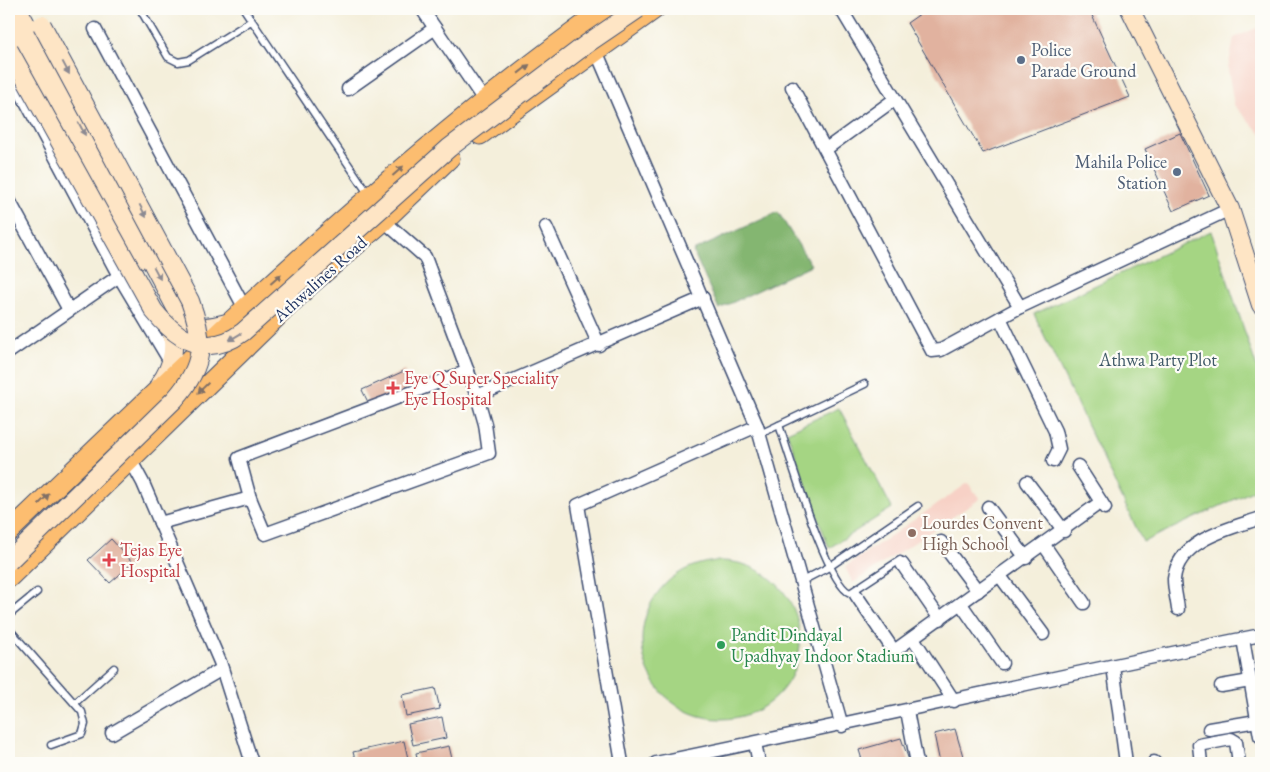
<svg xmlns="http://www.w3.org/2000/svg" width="1270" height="772" font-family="'EB Garamond',serif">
	<rect width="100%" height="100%" fill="#fdfcf7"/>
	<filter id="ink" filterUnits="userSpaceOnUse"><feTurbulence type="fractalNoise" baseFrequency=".02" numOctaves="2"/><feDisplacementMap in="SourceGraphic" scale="10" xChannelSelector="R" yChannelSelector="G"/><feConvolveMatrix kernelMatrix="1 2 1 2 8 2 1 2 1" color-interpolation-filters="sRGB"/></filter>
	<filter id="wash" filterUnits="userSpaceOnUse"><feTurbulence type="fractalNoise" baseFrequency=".0096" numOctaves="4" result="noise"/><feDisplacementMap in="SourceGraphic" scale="20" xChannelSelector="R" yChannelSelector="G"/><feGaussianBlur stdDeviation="1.12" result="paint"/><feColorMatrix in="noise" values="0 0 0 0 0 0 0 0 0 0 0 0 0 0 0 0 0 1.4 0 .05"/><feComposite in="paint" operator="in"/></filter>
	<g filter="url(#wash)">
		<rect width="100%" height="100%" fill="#f4efdb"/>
		<g fill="#f7d1c6">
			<path d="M1261,26V134L1234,105L1228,69L1234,38Z"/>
			<path d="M968,483L980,499L853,583L845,567Z"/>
		</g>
		<g fill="#a5d583" stroke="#608270">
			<path d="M1211,231L1261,380V487L1143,542L1034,314Z"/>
			<path d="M839,408L892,508L829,548L787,432Z"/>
			<circle cx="721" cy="640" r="79"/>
		</g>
		<path fill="#84b671" stroke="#507268" d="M778,212L811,265L719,309L693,251Z"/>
		<g id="blocks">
			<g fill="#e1b29f">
				<path d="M927,9H1089L1130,97L983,153L907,23Z"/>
				<path d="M1180,133L1209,195L1173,211L1145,149Z"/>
				<path d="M404,371L414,391L371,408L362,390Z"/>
				<path d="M111,539L133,563L110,583L88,560Z"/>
				<path d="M435,688L440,709L406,716L402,695Z"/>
				<path d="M442,717L446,738L413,745L408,724Z"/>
				<path d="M955,729L965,763H940L934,734Z"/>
				<path d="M901,738L910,763H863L859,750Z"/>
				<path d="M404,741L409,763H356L353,752Z"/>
				<path d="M449,746L453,763H418L416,753Z"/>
			</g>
		</g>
	</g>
	<g filter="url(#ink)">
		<use href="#blocks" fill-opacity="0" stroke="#3c4c71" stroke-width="1"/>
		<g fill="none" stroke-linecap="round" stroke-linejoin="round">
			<defs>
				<g id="lane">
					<path d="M140,9L168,57L178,62L189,60L251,21"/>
					<path d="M244,9L369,195"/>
					<path d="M779,425C789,453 827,585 850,593L900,560"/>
					<path d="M760,434L865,384"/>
					<path d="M802,581L829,567L918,506"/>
					<path d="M9,615L37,592"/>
					<path d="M9,629L82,712L85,724L82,734L51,745"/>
					<path d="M75,703L114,668"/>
				</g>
				<g id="street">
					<path d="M422,9L484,100"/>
					<path d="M841,9L1020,307"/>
					<path d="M95,29L244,307"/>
					<path d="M594,46L757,426L842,726"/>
					<path d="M9,70L119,276L172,365"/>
					<path d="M792,87L932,351L941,350L1020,307L1230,209"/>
					<path d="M348,89L435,28"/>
					<path d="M826,149L895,99"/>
					<path d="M9,200L69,310"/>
					<path d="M546,227L599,345"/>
					<path d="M1000,318L1055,431L1059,449L1053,461"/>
					<path d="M9,352L119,276"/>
					<path d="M477,396L703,298"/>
					<path d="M109,436L130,459L143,483L220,662L252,763"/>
					<path d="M1078,466L1105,508"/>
					<path d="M1027,482L1064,531"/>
					<path d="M250,498L239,458L468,371"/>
					<path d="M988,507L1026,558"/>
					<path d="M160,523L250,498L265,534L489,453L485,424L477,396L425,257L384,221"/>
					<path d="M941,542L978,591"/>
					<path d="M1044,545L1084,603"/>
					<path d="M902,564L940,619"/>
					<path d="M1000,576L1043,634"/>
					<path d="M856,595L894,651L1101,502"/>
					<path d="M961,604L1002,663"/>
					<path d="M1178,609C1177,600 1174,589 1174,579C1178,539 1232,528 1261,518"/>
					<path d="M913,638L954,701"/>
					<path d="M1243,639L1260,736"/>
					<path d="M1113,666L1126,763"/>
					<path d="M1221,686L1250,681"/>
					<path d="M907,711L917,763"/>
					<path d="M1209,729L1257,721"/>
					<path d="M112,733L222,669"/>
					<path d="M755,743L759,763"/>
					<path d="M1154,762L1155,763"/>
					<path d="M622,763L578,505L757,426"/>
					<path d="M656,763C858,722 1059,675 1261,635"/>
					<path d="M1201,763L1199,745L1231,739L1236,742L1239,763"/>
				</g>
				<g id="secondary">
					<path d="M18,9L175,306C191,330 201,330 227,323"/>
					<path d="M1130,9L1230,209L1261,305"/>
					<path d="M9,23L136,262"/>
					<path d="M159,385C174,365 178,343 167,321"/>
				</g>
				<g id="primary">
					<path d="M480,135L655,9"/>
					<path d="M9,532C200,349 389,164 605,9"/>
					<path d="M9,578L310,285L384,221L450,158"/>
				</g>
			</defs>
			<use href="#lane" stroke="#3c4c71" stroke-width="9"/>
			<use href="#street" stroke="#3c4c71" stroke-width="15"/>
			<use href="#secondary" stroke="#3c4c71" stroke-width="20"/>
			<use href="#primary" stroke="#3c4c71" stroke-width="21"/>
			<use href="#lane" stroke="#fff" stroke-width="6"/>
			<use href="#street" stroke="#fff" stroke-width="12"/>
			<use href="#secondary" stroke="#fee5c5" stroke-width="18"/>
			<use href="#primary" stroke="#fcbd6f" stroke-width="19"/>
			<defs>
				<g id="secondary-bridge">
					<path d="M9,50L154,311C179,342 208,358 243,332L449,148L588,43L638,9"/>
					<path d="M9,561L175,399C205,365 205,342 190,301L42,25"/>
				</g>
			</defs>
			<use href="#secondary-bridge" stroke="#3c4c71" stroke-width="20" stroke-linecap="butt"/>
			<use href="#secondary-bridge" stroke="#fee5c5" stroke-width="18"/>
		</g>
		<defs><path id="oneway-solid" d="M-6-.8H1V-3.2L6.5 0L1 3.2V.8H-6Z" transform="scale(1.25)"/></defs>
		<g fill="#8c8a92">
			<use href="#oneway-solid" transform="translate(66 68) rotate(62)"/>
			<use href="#oneway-solid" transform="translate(82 129) rotate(62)"/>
			<use href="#oneway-solid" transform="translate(143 211) rotate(62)"/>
			<use href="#oneway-solid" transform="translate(157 273) rotate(62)"/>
			<use href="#oneway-solid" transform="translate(235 337) rotate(149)"/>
		</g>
		<g fill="#806f66">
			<use href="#oneway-solid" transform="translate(524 69) rotate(-38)"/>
			<use href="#oneway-solid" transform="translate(398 171) rotate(-42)"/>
			<use href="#oneway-solid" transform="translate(276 279) rotate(-42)"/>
			<use href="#oneway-solid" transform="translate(203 388) rotate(136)"/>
			<use href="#oneway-solid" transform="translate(44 499) rotate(-44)"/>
		</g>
	</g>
	<g fill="#5c6f8a" stroke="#fdfcf7" stroke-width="2">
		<circle cx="1021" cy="60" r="5"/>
		<circle cx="1177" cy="172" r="5"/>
	</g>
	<g fill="#e0444e" stroke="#fdfcf7" stroke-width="2">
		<path d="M390.5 380.5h5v5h5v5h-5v5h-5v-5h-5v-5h5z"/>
		<path d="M106.5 552.5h5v5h5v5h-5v5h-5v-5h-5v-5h5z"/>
	</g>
	<circle fill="#8d6e63" stroke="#fdfcf7" stroke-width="2" cx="912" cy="533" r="5"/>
	<circle fill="#2e9e5b" stroke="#fdfcf7" stroke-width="2" cx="721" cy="645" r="5"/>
	<g text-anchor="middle" stroke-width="4.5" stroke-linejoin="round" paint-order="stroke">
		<g font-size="18" fill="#4e5e75" stroke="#fdfcf7" text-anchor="start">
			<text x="1031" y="56">Police<tspan x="1031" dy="21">Parade Ground</tspan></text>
			<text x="1167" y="168" text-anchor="end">Mahila Police<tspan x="1167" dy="21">Station</tspan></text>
		</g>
		<g font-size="18" fill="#1b2f5e" stroke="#fdfcf7">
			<text transform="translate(320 279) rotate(-42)" y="6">Athwalines Road</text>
		</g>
		<g font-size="18" fill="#3e5867" stroke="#fdfcf7">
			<text x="1158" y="366">Athwa Party Plot</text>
		</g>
		<g font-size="18" fill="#be3a42" stroke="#fdfcf7" text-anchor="start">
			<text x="404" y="384">Eye Q Super Speciality<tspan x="404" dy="21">Eye Hospital</tspan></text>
			<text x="120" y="556">Tejas Eye<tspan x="120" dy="21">Hospital</tspan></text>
		</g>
		<g font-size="18" fill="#785e54" stroke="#fdfcf7" text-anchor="start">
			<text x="922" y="529">Lourdes Convent<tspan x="922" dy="21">High School</tspan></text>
		</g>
		<g font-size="18" fill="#27864d" stroke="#fdfcf7" text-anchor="start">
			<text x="731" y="641">Pandit Dindayal<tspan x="731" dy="21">Upadhyay Indoor Stadium</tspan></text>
		</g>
	</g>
	<rect width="1270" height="772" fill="none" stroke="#fdfcf7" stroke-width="30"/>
</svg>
